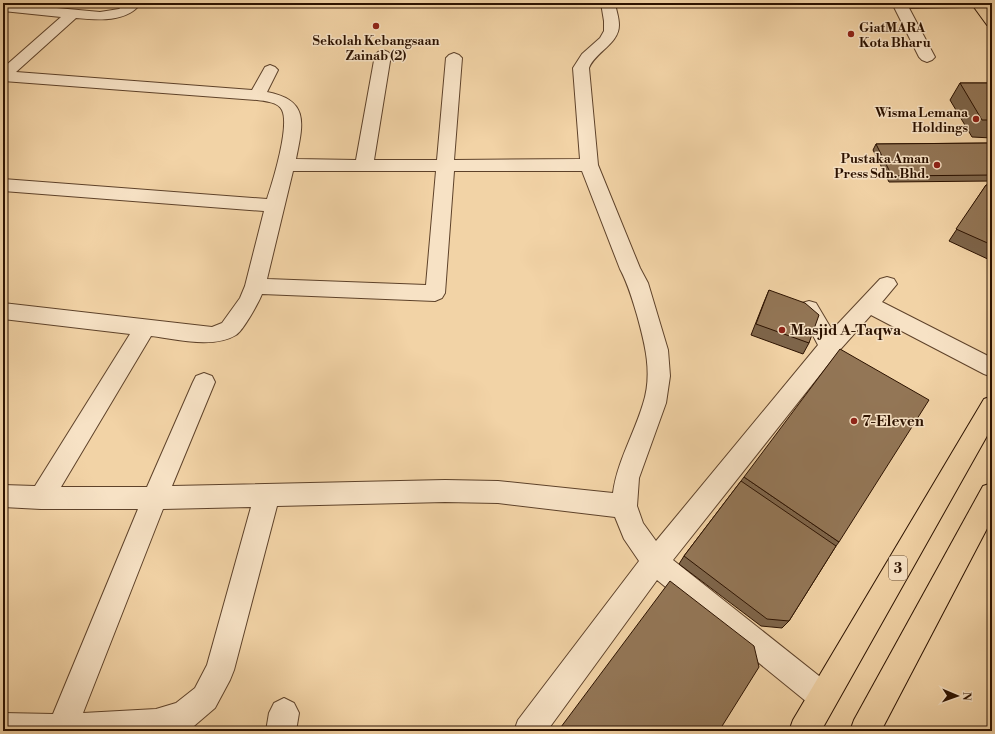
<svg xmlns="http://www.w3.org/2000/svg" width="995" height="734" font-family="'Libre Bodoni',serif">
	<rect width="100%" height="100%" fill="#f2d3a6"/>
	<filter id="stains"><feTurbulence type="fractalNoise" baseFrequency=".005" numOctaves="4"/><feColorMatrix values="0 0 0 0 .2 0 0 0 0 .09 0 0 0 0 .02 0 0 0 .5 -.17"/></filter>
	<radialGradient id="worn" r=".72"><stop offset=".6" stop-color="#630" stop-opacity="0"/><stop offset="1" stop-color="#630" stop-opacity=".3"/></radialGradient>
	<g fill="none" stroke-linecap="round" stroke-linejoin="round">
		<defs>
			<g id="minor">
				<path d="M3,3L100,12L119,9L125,3H141C127,23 97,20 76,18L16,72L252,90L265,67L270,65L275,67L278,70L267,92C310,100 303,124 296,159L356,160L375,55L378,52L383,50L388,52L391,55L374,160H437L446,58L449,55L454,53L459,55L462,58L454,160L580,159L573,68L582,54L600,38L604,31V21L601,3H615C616,10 619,17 619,25C619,44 595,52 589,68L598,165L640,268L648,283L668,350L670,376L666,403L639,478L637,506L643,523L656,541L818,345L799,309L802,303L809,301L816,303L832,330L880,279L887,277L894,279L897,284L882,302L992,358V377L984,374L871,315L838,352L673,560L833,687L838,697L833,707L823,712L813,707L657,580L547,731H514L518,720L639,561L624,539L615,517L498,503L445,502L277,506L234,670L230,680L215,708L194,726L183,731H3V713L53,714L138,509H41L3,507V485L35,486L130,334L3,319V303L212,327L222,323L240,298L245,286L264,211L3,191V179L267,199C273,181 290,126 282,110C278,102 265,101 257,100L3,81V68L61,17L3,11ZM293,171H436L426,285L267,279ZM454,171H582L620,269C628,284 632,298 637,315C645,344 653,374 643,404C634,434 617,462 613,493L498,481L445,480L172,486L215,382L212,376L204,373L196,376L193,382L147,487H61L151,336C176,339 213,349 236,335C243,331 259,302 262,294L435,301L442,298L445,293ZM251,507L207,665L195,688L176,703L156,709L83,713L163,509Z"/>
				<path d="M897,3H970L968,6L963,7L909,8L935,57L932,60L927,62L922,60L919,57L894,7Z"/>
				<path d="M284,698L294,703L299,713L296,731H266L269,713L274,703Z"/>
			</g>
			<path id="major" d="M971,3H985L992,12V26L987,25Z"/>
			<g id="highway">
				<path d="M992,396V427L821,731H789L793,720L984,399Z"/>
				<path d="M992,483V519L881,731H850L854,720L983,486Z"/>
			</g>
		</defs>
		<use href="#minor" stroke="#5e422a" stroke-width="2"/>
		<use href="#major" stroke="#2c1200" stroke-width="2"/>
		<use href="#highway" stroke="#2c1200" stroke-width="2"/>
		<use href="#minor" fill="#f7e2c5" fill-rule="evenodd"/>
		<use href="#major" fill="#f2d3a6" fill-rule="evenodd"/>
		<use href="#highway" fill="#f2d3a6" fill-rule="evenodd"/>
	</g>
	<g fill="#7e654a" stroke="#2c1200">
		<path d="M960,83H992V138L972,137L950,100Z"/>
		<path d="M992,143V181L889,182L873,150L876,144Z"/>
		<path d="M986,185H992V261L949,241Z"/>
		<path d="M769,290L809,343L803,354L751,335L764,302Z"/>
		<path d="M744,477L839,542L836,546L789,621L782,628L761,626L679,564L684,556L741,481Z"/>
	</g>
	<g fill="#937656" stroke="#2c1200">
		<path d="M960,83H992V120H982Z"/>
		<path d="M992,143V175L892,176L876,144Z"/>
		<path d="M986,185H992V245L956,229Z"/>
		<path d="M769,290L805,303L819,315L809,343L756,324Z"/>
		<path d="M840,349L929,400L839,542L744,477Z"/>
		<path d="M741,481L836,546L789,621L767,619L684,556Z"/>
		<path d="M670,581L754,646L759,667L719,731H558Z"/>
	</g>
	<g fill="#8f2418" stroke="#f7e2c5" stroke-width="1.5">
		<circle cx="376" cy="26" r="4"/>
		<circle cx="851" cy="34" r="4"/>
		<circle cx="976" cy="119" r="4"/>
		<circle cx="937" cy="165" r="4"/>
		<circle cx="782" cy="330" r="4"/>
		<circle cx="854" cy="421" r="4"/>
	</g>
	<g text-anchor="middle" stroke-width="3" stroke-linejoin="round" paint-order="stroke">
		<g font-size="13" font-weight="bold" fill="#2c1200" stroke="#f7e2c5" text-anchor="end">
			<text x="859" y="32" text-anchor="start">GiatMARA<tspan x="859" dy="15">Kota Bharu</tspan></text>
			<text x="376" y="45" text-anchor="middle">Sekolah Kebangsaan<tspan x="376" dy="15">Zainab (2)</tspan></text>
			<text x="968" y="117">Wisma Lemana<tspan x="968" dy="15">Holdings</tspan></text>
			<text x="929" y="163">Pustaka Aman<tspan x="929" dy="15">Press Sdn. Bhd.</tspan></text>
		</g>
		<rect fill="#f7e2c5" stroke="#69503b" stroke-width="1" x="889" y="556" width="18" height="24" rx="3"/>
		<g font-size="14" font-weight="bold" fill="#2c1200">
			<text x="898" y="573">3</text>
		</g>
		<g font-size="15" font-weight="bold" fill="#2c1200" stroke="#f7e2c5" text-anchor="start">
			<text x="790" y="335">Masjid A-Taqwa</text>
			<text x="862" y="426">7-Eleven</text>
		</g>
	</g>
	<rect width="995" height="734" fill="none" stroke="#f2d3a6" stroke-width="16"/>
	<rect x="4" y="4" width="987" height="726" fill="none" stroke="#2c1200" stroke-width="2"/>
	<rect x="8" y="8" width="979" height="718" fill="none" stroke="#2c1200"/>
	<g transform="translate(957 696) rotate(92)" stroke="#f7e2c5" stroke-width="3" paint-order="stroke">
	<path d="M0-3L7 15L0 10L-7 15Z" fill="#2c1200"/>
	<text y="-6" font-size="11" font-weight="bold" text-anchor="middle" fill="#2c1200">N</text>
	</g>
	<rect width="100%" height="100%" filter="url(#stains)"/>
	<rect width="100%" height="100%" fill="url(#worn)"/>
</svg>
